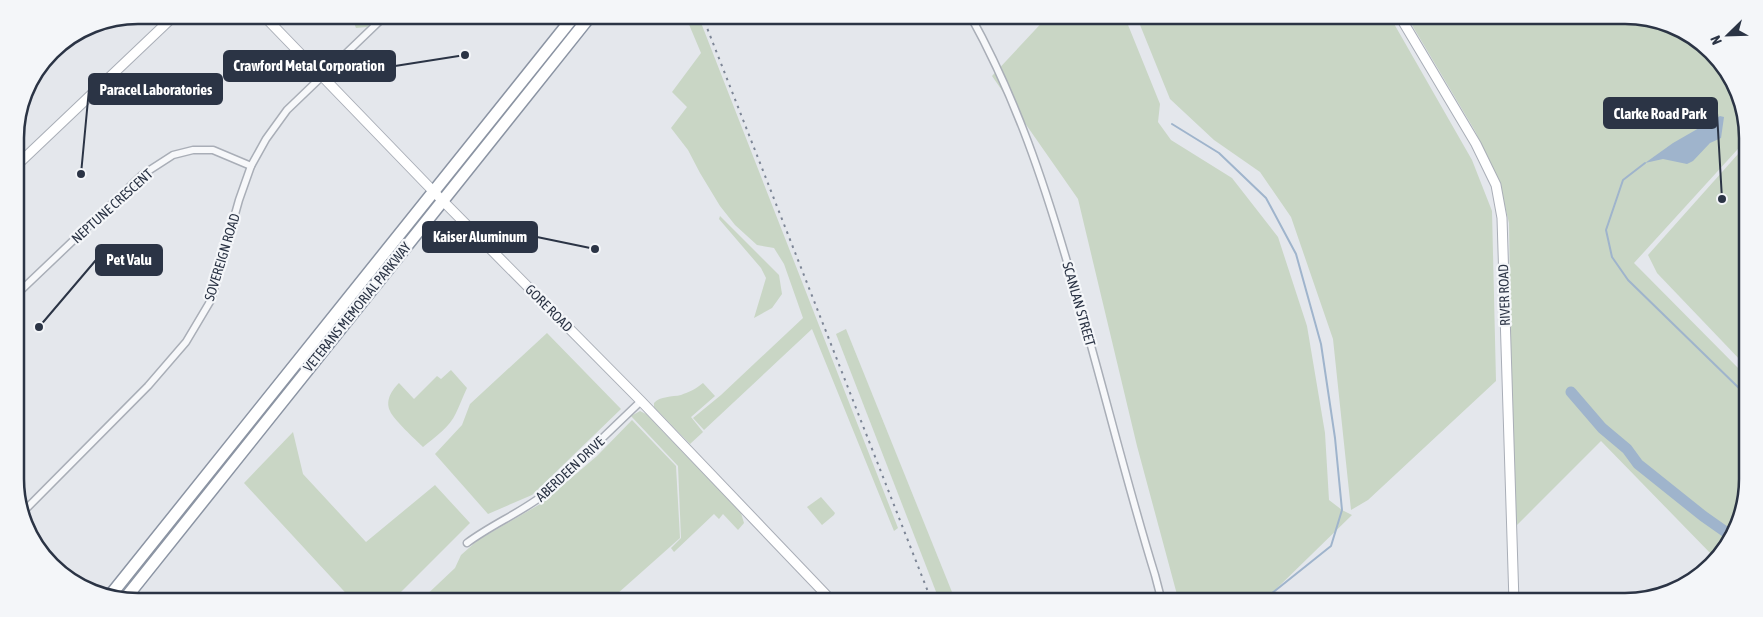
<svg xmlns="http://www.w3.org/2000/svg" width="1763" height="617" font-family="'Asap Condensed',sans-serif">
	<rect width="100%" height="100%" fill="#e4e7ec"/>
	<g fill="#c9d6c5">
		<path d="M369,15H380L367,27L356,28L354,23L355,21L359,24Z"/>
		<path d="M685,15H698L898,528L894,531L812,329L704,430L693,418L721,395L803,318L784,264L774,248L757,245L735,225L720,206L700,173L688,150L671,128L687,107L672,92L701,53Z"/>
		<path d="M1049,15H1124L1160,104L1158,122L1171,140L1232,178L1278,237L1307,326L1325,433L1329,500L1342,510L1352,515L1267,598L1258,599L1254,602H1179L1137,446L1078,199L992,76Z"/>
		<path d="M1136,15H1389L1472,160L1492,211L1496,381L1368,500L1351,510L1333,339L1291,217L1260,172L1214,140L1170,99Z"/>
		<path d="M1406,15H1625L1665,21L1718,57L1747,121V139L1634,263L1744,374L1742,519L1714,557L1601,441L1514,528L1509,223L1499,181L1475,131Z"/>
		<path d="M1747,144L1744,364L1657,273L1648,255Z"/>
		<path d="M720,216L779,275L782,294L772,308L754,318L766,278L761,268L719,219Z"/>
		<path d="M846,329L956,602H940L836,334Z"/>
		<path d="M547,333L621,409L532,495L488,514L435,454L462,425L470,404Z"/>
		<path d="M451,370L467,388C463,396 460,405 456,413C450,427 435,437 423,447C416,440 393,419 390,411C385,400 392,390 399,383L414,399L437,376L441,379Z"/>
		<path d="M703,383L715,396L691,417L703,432L690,444L654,407V403C660,396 672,397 681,395C689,392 696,389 703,383Z"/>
		<path d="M640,411L646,414L741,513L744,523L738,530L723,514L719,519L714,514L674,552L671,548L681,538L678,466L631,416Z"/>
		<path d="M632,420L676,466L680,538L608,602H419L455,568L461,555L478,540L542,503L597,456Z"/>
		<path d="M293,432L303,474L366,542L435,485L470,523L391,602H354L244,483Z"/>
		<path d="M821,497L835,513L834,515L822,525L807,507Z"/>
	</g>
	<path fill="#9fb4cc" d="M1720,116L1724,117L1721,138L1710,143L1693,161L1687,164L1663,159L1645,163L1673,143Z"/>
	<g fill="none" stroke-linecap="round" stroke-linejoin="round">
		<g stroke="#9fb4cc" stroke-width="2">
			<path d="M1172,124L1219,153L1266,198L1296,254L1321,344L1335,438L1342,510L1331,546L1261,602"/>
			<path d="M1645,163L1623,180L1606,230L1612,257L1628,280L1743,392"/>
		</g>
		<path stroke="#9fb4cc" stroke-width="11" d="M1571,392L1602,428L1627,449L1638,464L1703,516L1730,535"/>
		<defs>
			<g id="street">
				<path d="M970,15C1016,98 1044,182 1070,272C1100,372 1124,475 1155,575L1162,602"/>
				<path d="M16,295L142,175L173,155L193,150H213L251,166"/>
				<path d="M22,513L148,386L186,342L211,300L239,200L251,166L266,139L287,110L386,15"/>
				<path d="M467,543C491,525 518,514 542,496L641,401"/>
			</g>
			<g id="secondary">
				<path d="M263,15L434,192L641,401L833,602"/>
				<path d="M1399,15L1476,144L1496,185L1502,218L1514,602"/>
				<path d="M15,167L175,15"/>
			</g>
			<g id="highway">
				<path d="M109,597L575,15"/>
				<path d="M124,600L591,15"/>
			</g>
		</defs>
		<use href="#street" stroke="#a9aeb7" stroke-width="9"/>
		<use href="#secondary" stroke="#a9aeb7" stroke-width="11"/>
		<use href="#highway" stroke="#8b94a3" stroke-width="14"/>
		<use href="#street" stroke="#f7f8fa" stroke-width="6"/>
		<use href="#secondary" stroke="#fff" stroke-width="9"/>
		<use href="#highway" stroke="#fff" stroke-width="11"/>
		<path stroke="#7d8696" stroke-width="2" stroke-dasharray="2.5 5" stroke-linecap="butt" d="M702,15L932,602"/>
	</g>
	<g text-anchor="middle" stroke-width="4.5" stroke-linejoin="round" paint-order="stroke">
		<g font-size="14" fill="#2b3445" stroke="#f4f6f9">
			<text transform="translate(112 206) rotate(-42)" y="5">NEPTUNE CRESCENT</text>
			<text transform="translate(222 257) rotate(-73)" y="5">SOVEREIGN ROAD</text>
			<text transform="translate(1504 295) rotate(-92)" y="5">RIVER ROAD</text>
			<text transform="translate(1079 304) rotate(74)" y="5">SCANLAN STREET</text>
			<text transform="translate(357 307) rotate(-51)" y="5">VETERANS MEMORIAL PARKWAY</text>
			<text transform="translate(549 308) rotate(45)" y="5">GORE ROAD</text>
			<text transform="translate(570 469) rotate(-43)" y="5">ABERDEEN DRIVE</text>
		</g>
	</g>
	<path d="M0 0H1763V617H0ZM138 24H1625A114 114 0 0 1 1739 138V479A114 114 0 0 1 1625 593H138A114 114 0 0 1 24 479V138A114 114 0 0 1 138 24Z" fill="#f4f6f9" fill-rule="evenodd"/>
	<path fill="none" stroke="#2b3445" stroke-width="2.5" d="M138 24H1625A114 114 0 0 1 1739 138V479A114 114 0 0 1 1625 593H138A114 114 0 0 1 24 479V138A114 114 0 0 1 138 24Z"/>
	<path fill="none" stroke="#2b3445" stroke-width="2" d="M465 55L395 66M81 174L89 89M1722 199L1717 113M595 249L537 237M39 327L96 260"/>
	<g fill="#2b3445" stroke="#f4f6f9" stroke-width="2">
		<circle cx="465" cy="55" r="5"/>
		<circle cx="81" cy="174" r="5"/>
		<circle cx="1722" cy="199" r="5"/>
		<circle cx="595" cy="249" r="5"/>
		<circle cx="39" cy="327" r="5"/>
	</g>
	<g fill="#2b3445" stroke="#2b3445" stroke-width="2">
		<rect x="224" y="51" width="171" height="30" rx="5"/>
		<rect x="89" y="74" width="133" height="30" rx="5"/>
		<rect x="1604" y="98" width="113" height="30" rx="5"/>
		<rect x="423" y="222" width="114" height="30" rx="5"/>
		<rect x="96" y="245" width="66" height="30" rx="5"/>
	</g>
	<g font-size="15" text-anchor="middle" font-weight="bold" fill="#fff">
		<text x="309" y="71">Crawford Metal Corporation</text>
		<text x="156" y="95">Paracel Laboratories</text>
		<text x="1660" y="119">Clarke Road Park</text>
		<text x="480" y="242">Kaiser Aluminum</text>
		<text x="129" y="265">Pet Valu</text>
	</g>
	<g transform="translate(1728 35) rotate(247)" stroke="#f4f6f9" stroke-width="4" paint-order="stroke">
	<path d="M0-4L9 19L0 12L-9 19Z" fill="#2b3445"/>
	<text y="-8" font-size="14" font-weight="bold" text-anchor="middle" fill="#2b3445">N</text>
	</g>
</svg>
